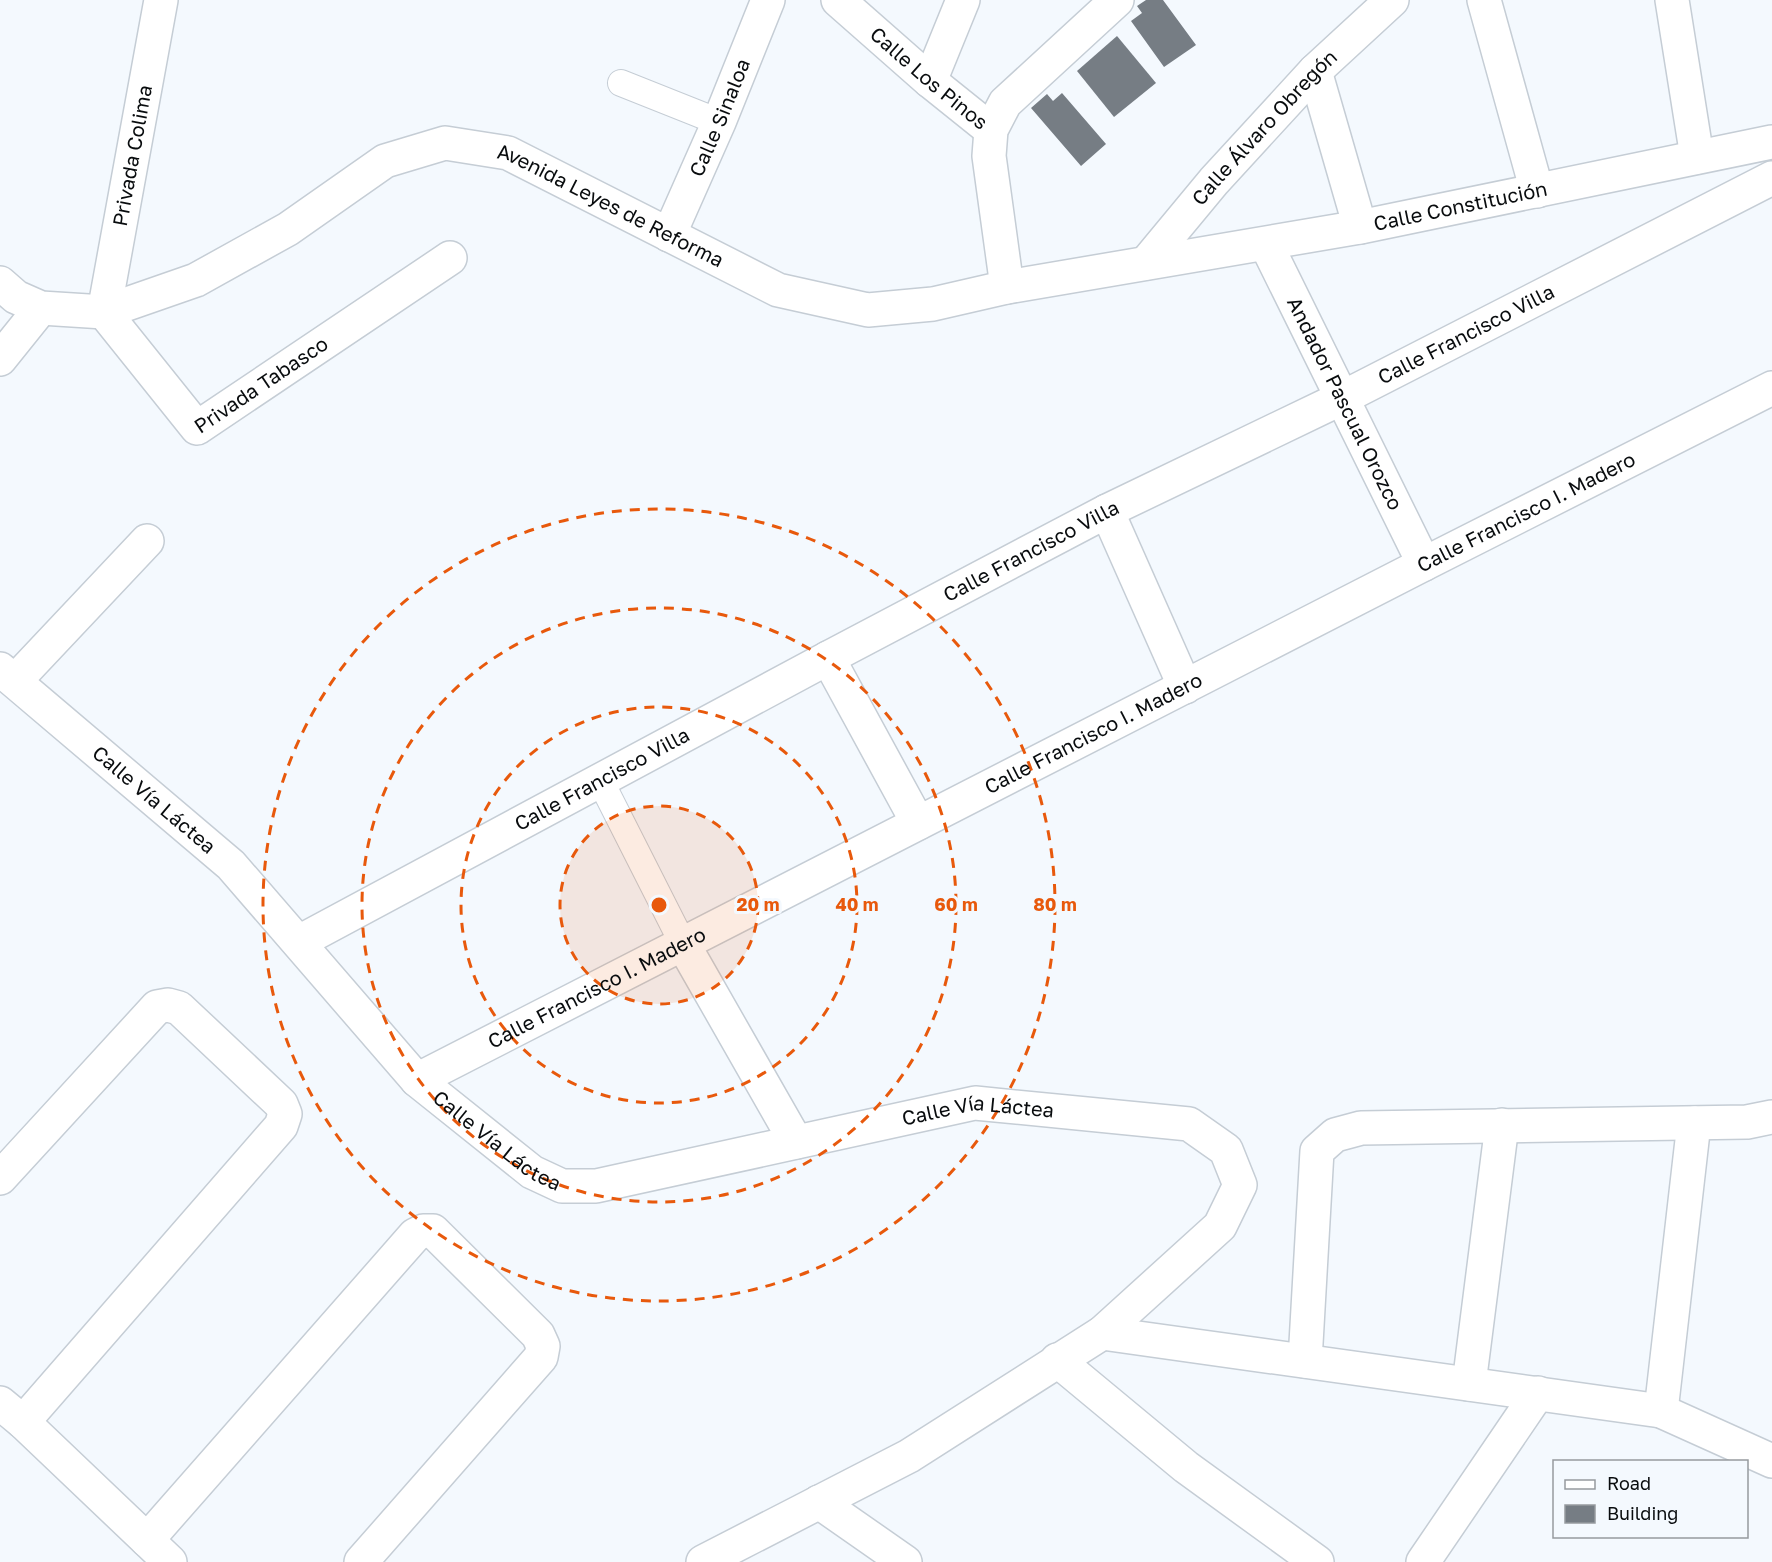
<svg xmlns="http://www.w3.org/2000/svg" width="1772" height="1562" font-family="'Golos Text',sans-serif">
	<rect width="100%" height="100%" fill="#f4f9fe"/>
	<g fill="#767d84">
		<path d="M1146,0H1163L1196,45L1164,67L1131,21L1142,13L1137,6Z"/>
		<path d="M1117,36L1156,83L1114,117L1077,71Z"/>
		<path d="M1062,93L1106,144L1081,166L1031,108L1047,94L1053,101Z"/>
	</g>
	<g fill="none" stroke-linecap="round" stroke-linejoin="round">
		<defs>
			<g id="pedestrian">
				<path d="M621,83L719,122"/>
				<path d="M600,780L683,944"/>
			</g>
			<g id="minor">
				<path id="s1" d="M838,0L930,81L991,130"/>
				<path d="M1484,0L1537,191"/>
				<path d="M1672,0L1697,157"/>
				<path d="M1315,71L1360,227"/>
				<path d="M930,81L963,0"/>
				<path id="s2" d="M669,235L719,122L768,0"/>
				<path id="s3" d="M1266,244L1424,564"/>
				<path id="s4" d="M1146,263L1214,181L1315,71L1392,0"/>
				<path id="s5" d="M0,283L16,297L41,308L104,312L196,280L288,229L385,161L445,143L508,153L778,290L868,310L933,304L1007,287L1360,227L1772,142"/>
				<path d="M1007,287L989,156L991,130L1005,103L1117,0"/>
				<path id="s6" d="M104,312L197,428L450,258"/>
				<path id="s7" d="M104,312L161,0"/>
				<path d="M0,359L41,308"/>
				<path d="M1107,511L1185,687"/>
				<path d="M828,658L918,823"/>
				<path id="s8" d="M0,669L231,865L417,1080L532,1172L562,1186H596L975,1103L1189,1124L1226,1150L1240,1185L1220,1226L1102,1333L909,1456L703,1562"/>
				<path d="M15,681L147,541"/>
				<path id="s9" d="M299,942L828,658L1107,511L1342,398L1772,178"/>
				<path d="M683,944L796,1142"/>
				<path id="s10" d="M417,1080L1424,564L1772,388"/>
				<path d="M0,1178L157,1007L168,1005L179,1008L281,1104L285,1114L281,1126L23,1422"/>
				<path d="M1102,1333L1661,1411L1772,1461"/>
				<path d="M1057,1360L1186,1467L1317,1562"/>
				<path d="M1305,1361L1317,1151L1335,1135L1361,1128L1747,1122L1772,1117"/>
				<path d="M1469,1384L1502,1125"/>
				<path d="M0,1403L23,1422L170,1562"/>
				<path d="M1661,1411L1694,1123"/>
				<path d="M819,1502L905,1562"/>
				<path d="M147,1540L415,1235L423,1231H433L538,1335L543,1346L541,1357L361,1562"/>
				<path d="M1423,1562L1538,1393"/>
			</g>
		</defs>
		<use href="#pedestrian" stroke="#c5cdd5" stroke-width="28"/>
		<use href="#minor" stroke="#c5cdd5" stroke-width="36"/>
		<use href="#pedestrian" stroke="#fff" stroke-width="26"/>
		<use href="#minor" stroke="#fff" stroke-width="33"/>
	</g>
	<circle cx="659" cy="905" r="99" fill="#e8590c" fill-opacity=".12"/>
	<g fill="none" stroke="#e8590c" stroke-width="3" stroke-dasharray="10 8">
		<circle cx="659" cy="905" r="99"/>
		<circle cx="659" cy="905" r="198"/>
		<circle cx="659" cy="905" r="297"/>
		<circle cx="659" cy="905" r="396"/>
	</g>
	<g text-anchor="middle" stroke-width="6" stroke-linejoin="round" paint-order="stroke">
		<g font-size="20" fill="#090c0e" stroke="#f4f9fe">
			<text dy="7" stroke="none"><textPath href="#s1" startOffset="120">Calle Los Pinos</textPath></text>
			<text dy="7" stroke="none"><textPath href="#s2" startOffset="128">Calle Sinaloa</textPath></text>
			<text dy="7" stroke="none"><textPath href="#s4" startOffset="180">Calle Álvaro Obregón</textPath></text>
			<text dy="7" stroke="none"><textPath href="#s7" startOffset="159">Privada Colima</textPath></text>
			<text dy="7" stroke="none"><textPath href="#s5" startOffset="1556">Calle Constitución</textPath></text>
			<text dy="7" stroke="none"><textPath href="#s5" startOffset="674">Avenida Leyes de Reforma</textPath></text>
			<text dy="7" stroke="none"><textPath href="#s9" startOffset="1316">Calle Francisco Villa</textPath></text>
			<text dy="7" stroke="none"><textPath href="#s6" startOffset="226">Privada Tabasco</textPath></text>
			<text dy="7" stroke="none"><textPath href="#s3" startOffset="178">Andador Pascual Orozco</textPath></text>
			<text dy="7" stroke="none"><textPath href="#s10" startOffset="1246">Calle Francisco I. Madero</textPath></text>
			<text dy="7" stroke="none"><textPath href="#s9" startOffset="830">Calle Francisco Villa</textPath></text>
			<text dy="7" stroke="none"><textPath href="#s10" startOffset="760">Calle Francisco I. Madero</textPath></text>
			<text dy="7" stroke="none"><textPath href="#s9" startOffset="344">Calle Francisco Villa</textPath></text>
			<text dy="7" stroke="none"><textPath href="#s8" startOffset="202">Calle Vía Láctea</textPath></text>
			<text dy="7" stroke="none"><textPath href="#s10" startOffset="202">Calle Francisco I. Madero</textPath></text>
			<text dy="7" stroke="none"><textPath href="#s8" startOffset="1192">Calle Vía Láctea</textPath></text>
			<text dy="7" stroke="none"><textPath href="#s8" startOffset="688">Calle Vía Láctea</textPath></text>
		</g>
	</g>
	<circle cx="659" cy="905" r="9" fill="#e8590c" stroke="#f4f9fe" stroke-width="3"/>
	<g font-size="18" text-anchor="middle" font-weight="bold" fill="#e8590c" stroke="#f4f9fe" stroke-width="6" stroke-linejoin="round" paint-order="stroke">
		<text x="758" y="911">20 m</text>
		<text x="857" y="911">40 m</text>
		<text x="956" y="911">60 m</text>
		<text x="1055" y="911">80 m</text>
	</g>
	<rect x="1553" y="1460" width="195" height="78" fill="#f4f9fe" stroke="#969a9e" stroke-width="1.5"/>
	<rect x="1565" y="1480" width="30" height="9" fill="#ffffff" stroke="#969a9e" stroke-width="1.5"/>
	<text x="1607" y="1490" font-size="18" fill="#090c0e">Road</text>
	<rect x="1565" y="1505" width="30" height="18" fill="#767d84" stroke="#969a9e" stroke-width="1.5"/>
	<text x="1607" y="1520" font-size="18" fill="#090c0e">Building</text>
</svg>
